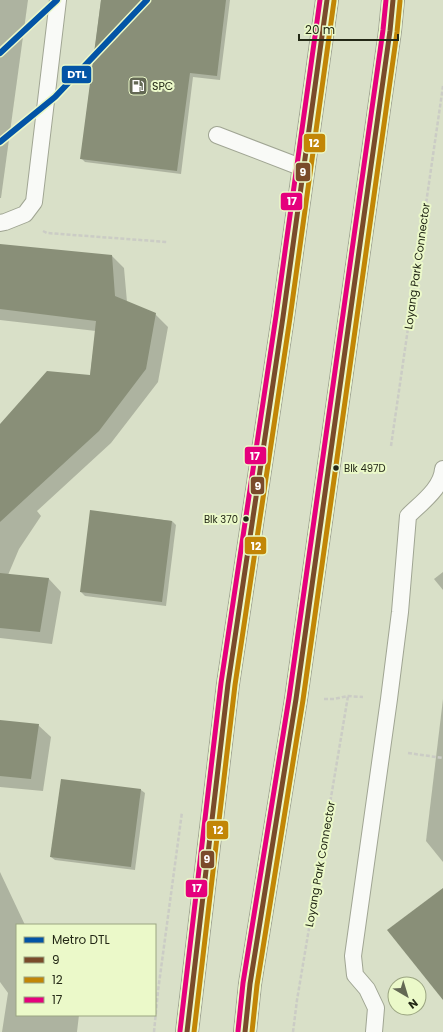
<svg xmlns="http://www.w3.org/2000/svg" width="443" height="1032" font-family="Poppins,sans-serif">
	<rect width="100%" height="100%" fill="#d9e0c8"/>
	<g fill="#0003">
		<path d="M0,0H28L1,198H0Z"/>
		<path d="M101,0H230L220,80L193,77L181,174L85,162L81,158Z"/>
		<path d="M0,245L112,256L124,268L127,302L155,314L168,327L158,382L111,443L37,511L41,516L19,549L8,575L49,579L61,592L52,644L0,638V426L90,376L96,331L0,320Z"/>
		<path d="M91,511L172,521L176,525L166,606L85,596L81,592Z"/>
		<path d="M443,572V590L434,579Z"/>
		<path d="M443,699V862L426,841Z"/>
		<path d="M0,721L38,725L51,737L43,791L0,787Z"/>
		<path d="M62,780L141,790L145,793L135,870L55,860L51,857Z"/>
		<path d="M0,872L25,925H17V1015H79L77,1032H2L8,993L0,982Z"/>
	</g>
	<g fill="#898f78">
		<path d="M101,0H226L217,76L190,73L177,171L80,159Z"/>
		<path d="M0,244L112,255L115,296L156,313L146,369L99,431L0,522V424L47,371L90,375L96,321L0,309Z"/>
		<path d="M90,510L172,521L162,602L80,592Z"/>
		<path d="M0,573L49,578L40,632L0,628Z"/>
		<path d="M0,720L39,724L31,779L0,776Z"/>
		<path d="M61,779L141,789L131,867L50,857Z"/>
		<path d="M443,888V1000L387,930Z"/>
	</g>
	<g fill="none" stroke-linecap="round" stroke-linejoin="round">
		<defs>
			<g id="lane">
				<path d="M217,135L303,168"/>
				<path d="M0,223L5,222L25,214L34,202L58,0"/>
				<path d="M374,1032L376,1008L367,989L355,975L353,956L389,699L400,612L408,516C421,503 442,488 443,469"/>
			</g>
			<g id="primary">
				<path d="M187,1032L228,684L283,317L327,0"/>
				<path d="M245,1032L250,984L296,699L390,31L393,0"/>
			</g>
		</defs>
		<use href="#lane" stroke="#a0a593" stroke-width="18"/>
		<use href="#primary" stroke="#a0a593" stroke-width="24"/>
		<g stroke="#cbccc5" stroke-width="2.5" stroke-dasharray="4 2" stroke-linecap="butt">
			<path d="M43,231L47,233L167,242"/>
			<path d="M391,446L443,86"/>
			<path d="M324,699H334L348,696L363,697"/>
			<path d="M408,753L443,758"/>
			<path d="M154,1032L158,991L182,812"/>
			<path d="M293,1032L297,1000L348,696"/>
		</g>
		<use href="#lane" stroke="#f9faf7" stroke-width="16"/>
		<use href="#primary" stroke="#f9faf7" stroke-width="22"/>
		<defs>
			<g id="bus-1">
				<path d="M187,1032L228,684L283,317L327,0"/>
				<path d="M245,1032L250,984L296,699L390,31L393,0"/>
			</g>
			<g id="bus-2">
				<path d="M194,1032L235,685L290,318L334,1"/>
				<path d="M252,1032L257,985L303,700L397,32L400,1"/>
			</g>
			<g id="bus-3">
				<path d="M180,1031L221,683L276,316L320,0"/>
				<path d="M238,1031L243,983L289,698L383,30L386,0"/>
			</g>
		</defs>
		<use href="#bus-1" stroke="#ebf9c9" stroke-width="8"/>
		<use href="#bus-2" stroke="#ebf9c9" stroke-width="8"/>
		<use href="#bus-3" stroke="#ebf9c9" stroke-width="8"/>
		<use href="#bus-1" stroke="#7a4b2a" stroke-width="5"/>
		<use href="#bus-2" stroke="#c28606" stroke-width="5"/>
		<use href="#bus-3" stroke="#e5007d" stroke-width="5"/>
		<defs>
			<g id="metro-1">
				<path d="M0,53L57,0"/>
				<path d="M0,142L55,97L147,0"/>
			</g>
		</defs>
		<use href="#metro-1" stroke="#ebf9c9" stroke-width="9"/>
		<use href="#metro-1" stroke="#0354a6" stroke-width="6"/>
	</g>
	<defs>
		<symbol id="fuel-square" viewBox="-11 -11 22 22"><rect x="-9" y="-9" width="18" height="18" rx="4" fill="#636854" stroke="#ebf9c9"/><path d="M-5.5-6h7V0h2V4h1.3V-2.5L3-4.5l.8-.8L6-3V5H2.5V1h-1V6h-7ZM-4.2-4.7v3.2H.2V-4.7Z" fill="#fff"/></symbol>
	</defs>
	<g fill-rule="evenodd">
		<use href="#fuel-square" x="127" y="75" width="22" height="22"/>
	</g>
	<g fill="#232816" stroke="#ebf9c9" stroke-width="1.5">
		<circle cx="336" cy="468" r="3.5"/>
		<circle cx="246" cy="519" r="3.5"/>
	</g>
	<g text-anchor="middle" stroke-width="4" stroke-linejoin="round" paint-order="stroke">
		<g font-size="10" fill="#232816" stroke="#ebf9c9" text-anchor="start">
			<text x="344" y="472">Blk 497D</text>
			<text x="238" y="523" text-anchor="end">Blk 370</text>
		</g>
		<g font-size="11" fill="#232816" stroke="#ebf9c9" text-anchor="start">
			<text x="152" y="90">SPC</text>
		</g>
		<g font-size="11" fill="#232816" stroke="#ebf9c9">
			<text transform="translate(417 266) rotate(-82)" y="4">Loyang Park Connector</text>
			<text transform="translate(320 864) rotate(-80)" y="4">Loyang Park Connector</text>
		</g>
	</g>
	<g stroke="#ebf9c9" stroke-width="1.5">
		<rect x="61" y="65" width="31" height="19" rx="4" fill="#0354a6"/>
		<rect x="303" y="133" width="23" height="20" rx="4" fill="#c28606"/>
		<rect x="295" y="162" width="16" height="20" rx="4" fill="#7a4b2a"/>
		<rect x="280" y="192" width="23" height="19" rx="4" fill="#e5007d"/>
		<rect x="244" y="446" width="23" height="19" rx="4" fill="#e5007d"/>
		<rect x="250" y="476" width="15" height="19" rx="4" fill="#7a4b2a"/>
		<rect x="244" y="536" width="23" height="19" rx="4" fill="#c28606"/>
		<rect x="206" y="820" width="23" height="20" rx="4" fill="#c28606"/>
		<rect x="200" y="850" width="15" height="19" rx="4" fill="#7a4b2a"/>
		<rect x="185" y="879" width="23" height="19" rx="4" fill="#e5007d"/>
	</g>
	<g font-size="11" text-anchor="middle" font-weight="bold" fill="#fff">
		<text x="77" y="78">DTL</text>
		<text x="314" y="147">12</text>
		<text x="303" y="176">9</text>
		<text x="292" y="205">17</text>
		<text x="255" y="460">17</text>
		<text x="258" y="490">9</text>
		<text x="256" y="550">12</text>
		<text x="218" y="834">12</text>
		<text x="207" y="863">9</text>
		<text x="197" y="892">17</text>
	</g>
	<rect x="16" y="924" width="140" height="92" fill="#ebf9c9" stroke="#9ba581"/>
	<rect x="24" y="937" width="20" height="6" fill="#0354a6" stroke="#9ba581"/>
	<text x="52" y="944" font-size="12" fill="#232816">Metro DTL</text>
	<rect x="24" y="957" width="20" height="6" fill="#7a4b2a" stroke="#9ba581"/>
	<text x="52" y="964" font-size="12" fill="#232816">9</text>
	<rect x="24" y="977" width="20" height="6" fill="#c28606" stroke="#9ba581"/>
	<text x="52" y="984" font-size="12" fill="#232816">12</text>
	<rect x="24" y="997" width="20" height="6" fill="#e5007d" stroke="#9ba581"/>
	<text x="52" y="1004" font-size="12" fill="#232816">17</text>
	<g transform="translate(407 996) rotate(142)"><circle r="19" fill="#ebf9c9" stroke="#9ba581"/>
	<path d="M0-3L7 15L0 10L-7 15Z" fill="#636854"/>
	<text y="-6" font-size="11" font-weight="bold" text-anchor="middle" fill="#232816">N</text>
	</g>
	<path d="M299 34v6h99v-6" fill="none" stroke="#232816" stroke-width="2"/>
	<text x="305" y="34" font-size="12" fill="#232816" stroke="#ebf9c9" stroke-width="3" paint-order="stroke">20 m</text>
</svg>
